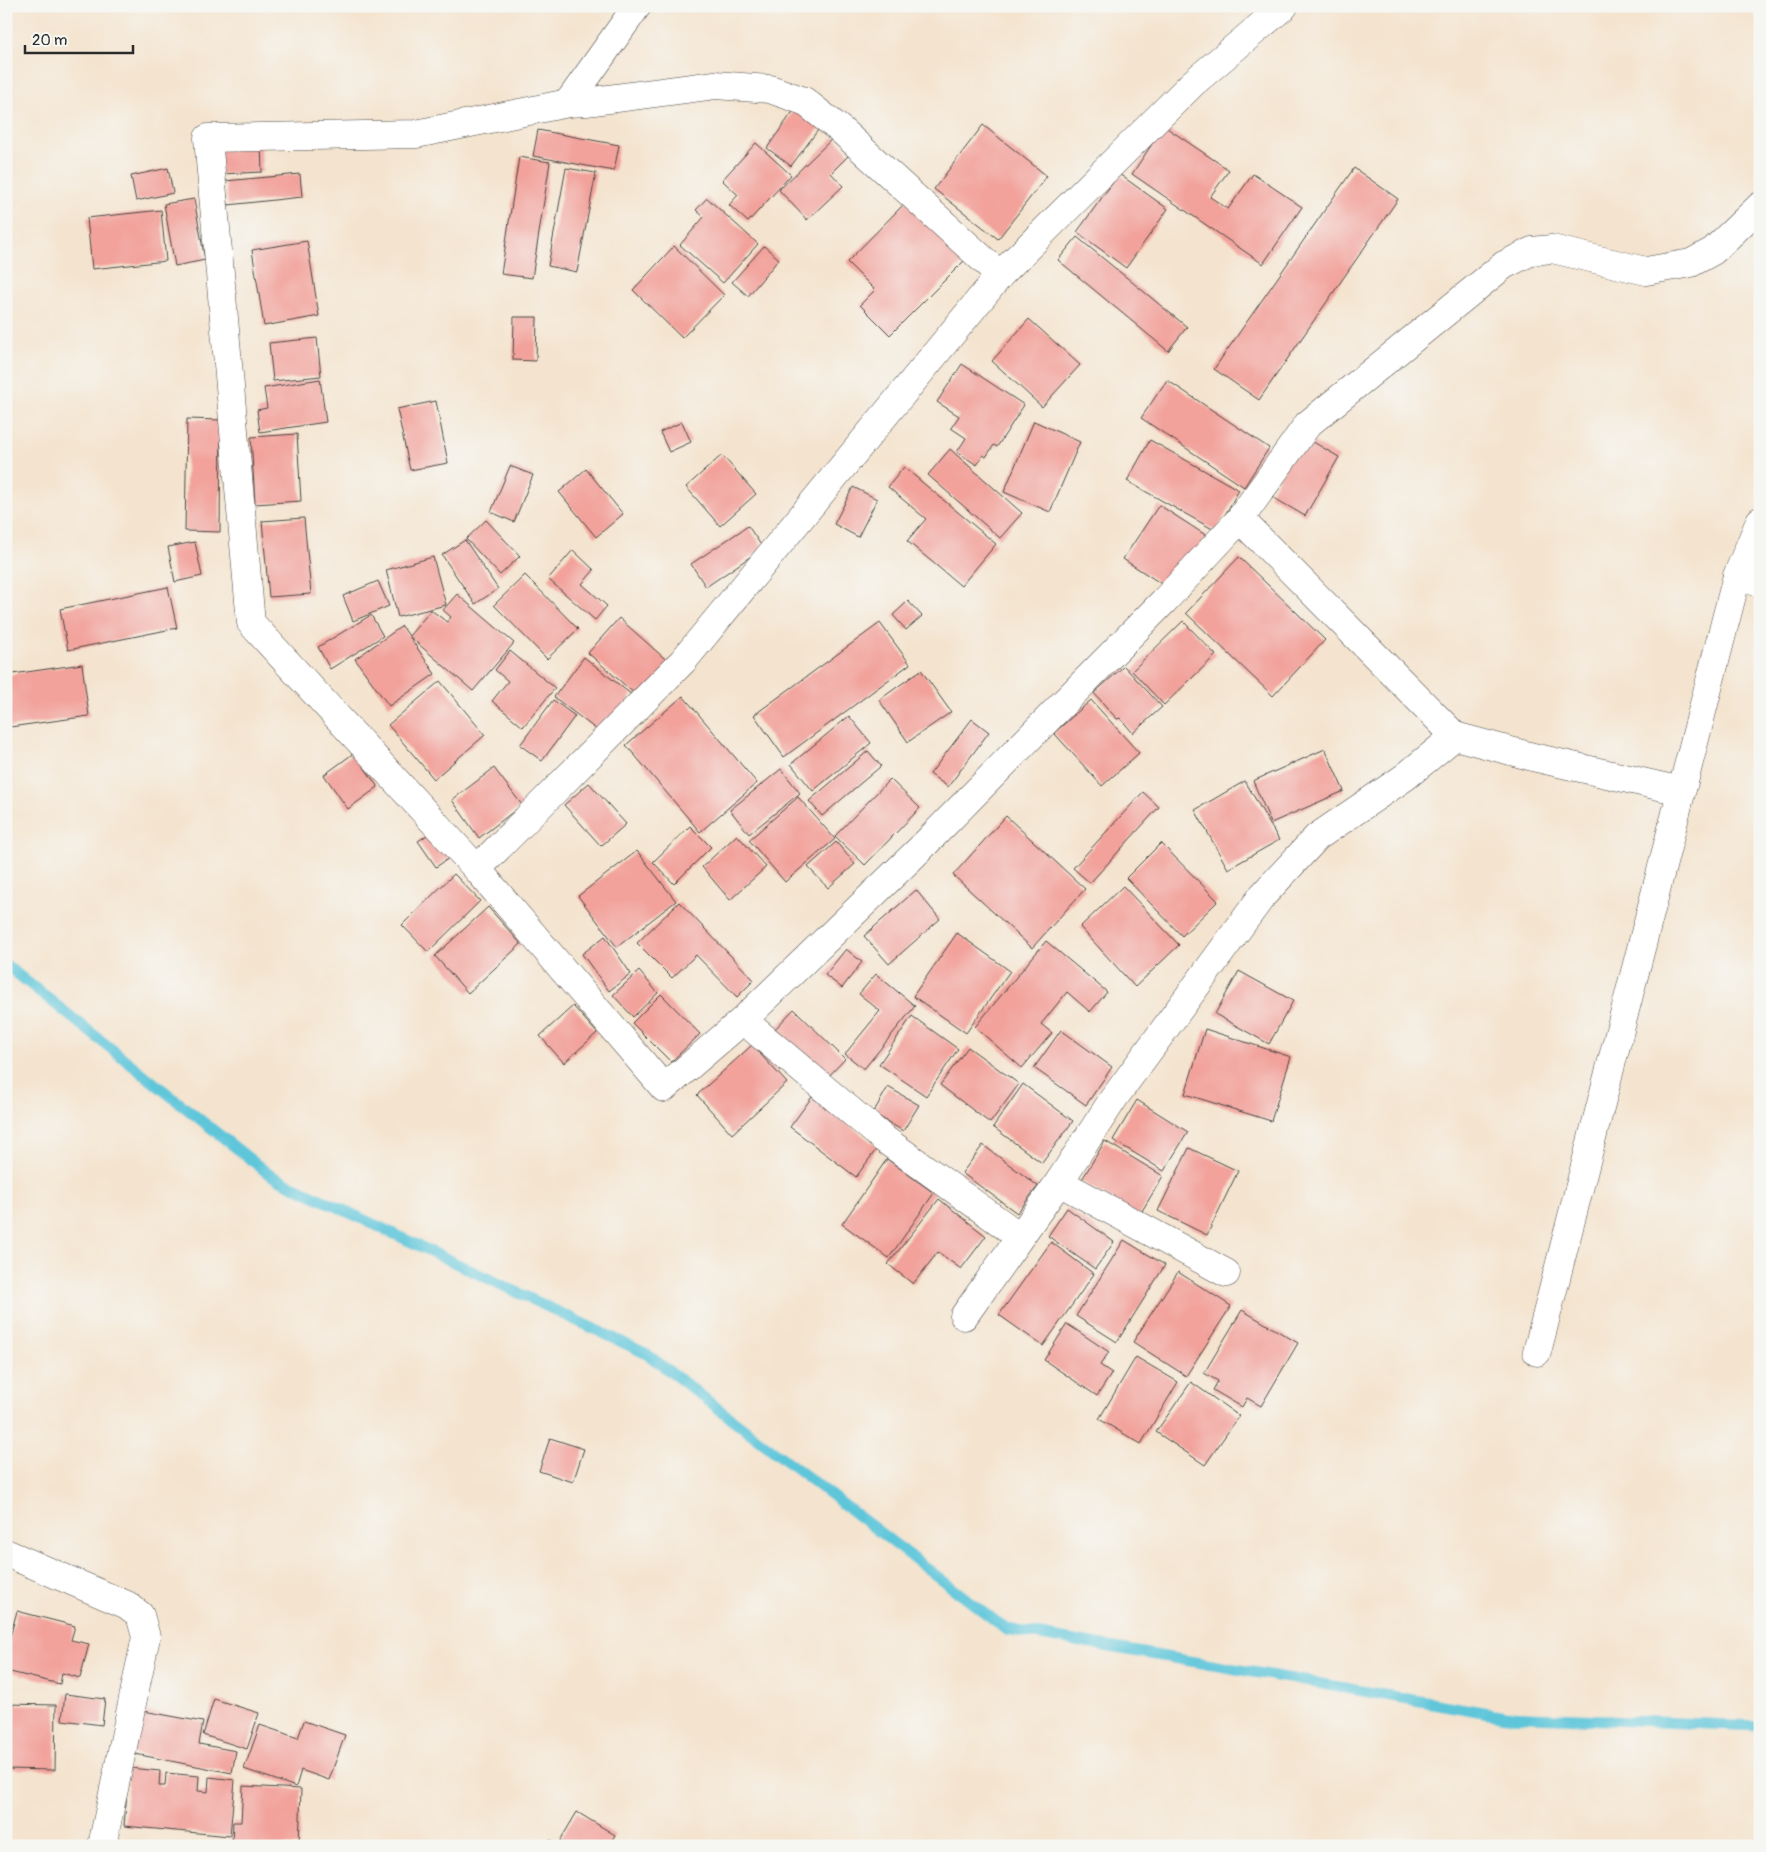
<svg xmlns="http://www.w3.org/2000/svg" width="1766" height="1852" font-family="Pangolin,sans-serif">
	<rect width="100%" height="100%" fill="#f6f6f2"/>
	<filter id="ink" filterUnits="userSpaceOnUse"><feTurbulence type="fractalNoise" baseFrequency=".02" numOctaves="2"/><feDisplacementMap in="SourceGraphic" scale="10" xChannelSelector="R" yChannelSelector="G"/><feConvolveMatrix kernelMatrix="1 2 1 2 8 2 1 2 1" color-interpolation-filters="sRGB"/></filter>
	<filter id="wash" filterUnits="userSpaceOnUse"><feTurbulence type="fractalNoise" baseFrequency=".0096" numOctaves="4" result="noise"/><feDisplacementMap in="SourceGraphic" scale="20" xChannelSelector="R" yChannelSelector="G"/><feGaussianBlur stdDeviation="1.12" result="paint"/><feColorMatrix in="noise" values="0 0 0 0 0 0 0 0 0 0 0 0 0 0 0 0 0 1.4 0 .05"/><feComposite in="paint" operator="in"/></filter>
	<g filter="url(#wash)">
		<rect width="100%" height="100%" fill="#f4e4cf"/>
		<g fill="none" stroke-linecap="round" stroke-linejoin="round">
			<path stroke="#5ec6da" stroke-width="11" d="M6,965L270,1175L647,1354L1006,1629L1506,1716L1760,1726"/>
		</g>
		<g id="blocks">
			<g fill="#f2a29b">
				<path d="M799,103L824,122L791,166L767,148Z"/>
				<path d="M983,125L1047,176L998,239L934,189Z"/>
				<path d="M1164,126L1229,170L1210,197L1228,209L1253,174L1302,207L1263,264L1132,174Z"/>
				<path d="M538,130L619,145L614,171L533,156Z"/>
				<path d="M834,137L850,154L831,173L843,186L807,220L779,190Z"/>
				<path d="M756,143L791,175L748,222L729,205L738,195L722,180Z"/>
				<path d="M261,144L262,172L221,174L219,147Z"/>
				<path d="M519,157L550,162L532,278L501,274Z"/>
				<path d="M168,168L173,193L136,201L131,176Z"/>
				<path d="M566,168L596,173L577,272L548,266Z"/>
				<path d="M1354,168L1398,199L1259,400L1214,369Z"/>
				<path d="M300,174L302,197L228,205L225,181Z"/>
				<path d="M1119,174L1168,209L1126,268L1077,232Z"/>
				<path d="M707,198L758,244L723,283L680,245L704,217L696,210Z"/>
				<path d="M194,199L205,260L175,266L164,204Z"/>
				<path d="M907,201L965,260L890,335L860,305L875,290L847,262Z"/>
				<path d="M161,210L166,261L92,269L87,218Z"/>
				<path d="M1077,237L1187,327L1168,351L1058,260Z"/>
				<path d="M307,241L319,316L264,326L252,250Z"/>
				<path d="M674,246L724,295L682,338L633,290Z"/>
				<path d="M764,246L779,259L748,296L732,282Z"/>
				<path d="M514,317H537L536,361L513,360Z"/>
				<path d="M1029,319L1080,365L1042,407L992,361Z"/>
				<path d="M317,338L321,376L273,381L269,343Z"/>
				<path d="M962,364L1024,405L997,447L994,445L986,457L983,455L977,465L957,452L966,438L951,428L959,416L937,402Z"/>
				<path d="M320,379L326,422L260,432L257,410L267,408L264,388Z"/>
				<path d="M1167,380L1269,448L1244,487L1141,418Z"/>
				<path d="M436,401L448,463L410,470L397,409Z"/>
				<path d="M187,419L221,420L220,532L185,531Z"/>
				<path d="M1034,421L1080,442L1050,512L1004,492Z"/>
				<path d="M682,422L691,442L669,452L660,432Z"/>
				<path d="M297,434L301,501L255,504L251,437Z"/>
				<path d="M1303,436L1339,457L1305,516L1269,495Z"/>
				<path d="M1150,440L1239,490L1216,531L1127,481Z"/>
				<path d="M950,449L1022,513L1000,538L928,475Z"/>
				<path d="M722,455L756,494L720,526L686,487Z"/>
				<path d="M510,466L533,475L514,522L491,512Z"/>
				<path d="M904,467L996,544L961,586L907,541L926,519L888,487Z"/>
				<path d="M586,469L623,514L596,537L559,492Z"/>
				<path d="M853,487L877,499L858,537L834,524Z"/>
				<path d="M1159,505L1207,536L1171,590L1123,559Z"/>
				<path d="M304,518L311,594L269,597L262,521Z"/>
				<path d="M486,520L520,556L500,575L466,539Z"/>
				<path d="M748,526L763,548L706,587L691,564Z"/>
				<path d="M465,540L498,589L475,604L442,555Z"/>
				<path d="M195,542L202,576L175,582L168,547Z"/>
				<path d="M573,550L594,570L582,584L607,606L595,620L548,579Z"/>
				<path d="M433,557L446,605L398,617L386,570Z"/>
				<path d="M1239,557L1325,640L1273,696L1186,613Z"/>
				<path d="M525,575L578,629L547,659L494,605Z"/>
				<path d="M378,581L389,606L353,621L343,596Z"/>
				<path d="M168,587L177,628L68,650L60,609Z"/>
				<path d="M457,594L514,643L473,691L409,636L435,674L389,706L355,659L402,626L409,636L431,610L447,622L451,617L443,610Z"/>
				<path d="M908,601L922,616L906,630L893,615Z"/>
				<path d="M371,615L383,636L330,669L318,647Z"/>
				<path d="M619,618L672,665L642,700L588,653Z"/>
				<path d="M1183,621L1216,655L1164,705L1132,671Z"/>
				<path d="M880,623L910,664L784,757L754,715Z"/>
				<path d="M510,651L555,688L523,727L492,701L508,681L495,670Z"/>
				<path d="M584,657L632,695L602,734L554,697Z"/>
				<path d="M82,664L89,716L10,727L6,702V675Z"/>
				<path d="M1124,666L1162,707L1133,733L1120,718L1117,719L1094,693Z"/>
				<path d="M921,670L951,712L908,742L879,700Z"/>
				<path d="M440,681L485,735L434,779L388,725Z"/>
				<path d="M683,696L757,783L700,832L626,745Z"/>
				<path d="M553,700L575,716L542,761L520,745Z"/>
				<path d="M1091,700L1139,753L1102,786L1054,733Z"/>
				<path d="M849,716L871,743L813,791L791,764Z"/>
				<path d="M972,719L989,732L948,787L930,774Z"/>
				<path d="M1325,749L1344,791L1271,823L1253,781Z"/>
				<path d="M868,751L881,766L822,816L809,801Z"/>
				<path d="M354,753L378,787L348,809L324,775Z"/>
				<path d="M494,768L522,805L479,838L452,800Z"/>
				<path d="M781,769L800,793L749,834L730,810Z"/>
				<path d="M890,779L920,808L865,865L835,836Z"/>
				<path d="M1245,781L1279,840L1228,869L1195,810Z"/>
				<path d="M589,783L626,824L601,846L564,805Z"/>
				<path d="M1143,792L1159,807L1090,883L1073,868Z"/>
				<path d="M798,797L835,839L785,882L749,840Z"/>
				<path d="M1006,816L1085,889L1032,948L953,875Z"/>
				<path d="M690,826L711,847L674,884L653,862Z"/>
				<path d="M435,830L452,856L436,867L418,841Z"/>
				<path d="M737,835L766,867L730,900L702,867Z"/>
				<path d="M836,842L855,864L828,888L808,867Z"/>
				<path d="M1161,843L1218,901L1182,936L1126,878Z"/>
				<path d="M637,851L676,901L617,947L578,896Z"/>
				<path d="M454,874L480,901L428,952L402,925Z"/>
				<path d="M1123,886L1179,945L1135,987L1080,927Z"/>
				<path d="M916,890L940,919L889,964L864,936Z"/>
				<path d="M679,902L754,980L737,997L696,955L672,978L637,943Z"/>
				<path d="M488,907L521,944L468,993L435,956Z"/>
				<path d="M957,933L1010,971L966,1033L913,996Z"/>
				<path d="M605,936L631,974L609,991L582,954Z"/>
				<path d="M1046,941L1107,992L1090,1012L1067,992L1041,1024L1052,1033L1022,1068L975,1027Z"/>
				<path d="M846,949L862,962L842,988L825,975Z"/>
				<path d="M639,971L658,993L633,1017L613,995Z"/>
				<path d="M1239,971L1293,1001L1269,1044L1215,1014Z"/>
				<path d="M876,974L915,1006L864,1069L845,1054L880,1011L859,994Z"/>
				<path d="M661,994L700,1034L671,1062L632,1023Z"/>
				<path d="M573,1006L597,1033L564,1063L540,1036Z"/>
				<path d="M794,1009L845,1059L824,1081L773,1031Z"/>
				<path d="M912,1016L958,1049L926,1096L879,1064Z"/>
				<path d="M1205,1029L1291,1057L1271,1121L1185,1094Z"/>
				<path d="M1061,1030L1112,1067L1086,1105L1034,1068Z"/>
				<path d="M752,1045L787,1083L732,1134L697,1095Z"/>
				<path d="M968,1047L1019,1084L990,1123L940,1085Z"/>
				<path d="M1023,1084L1073,1121L1042,1163L993,1127Z"/>
				<path d="M888,1087L919,1105L903,1131L873,1113Z"/>
				<path d="M812,1097L878,1147L856,1177L790,1127Z"/>
				<path d="M1137,1100L1188,1132L1164,1171L1113,1140Z"/>
				<path d="M1105,1141L1163,1176L1139,1216L1081,1181Z"/>
				<path d="M983,1145L1038,1186L1017,1213L962,1173Z"/>
				<path d="M1189,1148L1238,1171L1207,1235L1158,1211Z"/>
				<path d="M887,1159L934,1193L889,1258L842,1224Z"/>
				<path d="M939,1199L986,1236L961,1269L938,1252L913,1284L888,1264Z"/>
				<path d="M1067,1208L1114,1242L1095,1269L1048,1236Z"/>
				<path d="M1124,1240L1165,1265L1117,1342L1076,1316Z"/>
				<path d="M1051,1242L1094,1274L1043,1346L999,1315Z"/>
				<path d="M1178,1272L1231,1306L1186,1376L1133,1342Z"/>
				<path d="M1242,1310L1298,1343L1261,1406L1247,1398L1242,1407L1213,1390L1218,1381L1204,1373Z"/>
				<path d="M1067,1324L1109,1352L1100,1365L1112,1373L1097,1396L1044,1360Z"/>
				<path d="M1136,1357L1178,1382L1141,1444L1099,1419Z"/>
				<path d="M1191,1382L1239,1416L1205,1465L1156,1432Z"/>
				<path d="M550,1438L584,1449L573,1482L539,1471Z"/>
				<path d="M17,1611L75,1626L71,1640L89,1644L80,1678L62,1673L60,1684L6,1671V1652Z"/>
				<path d="M65,1694L105,1699L102,1725L62,1720Z"/>
				<path d="M214,1699L259,1713L247,1749L203,1735Z"/>
				<path d="M6,1704L56,1705L55,1770L6,1769Z"/>
				<path d="M138,1710L203,1722L199,1744L236,1751L232,1773L130,1753Z"/>
				<path d="M304,1721L345,1735L329,1780L301,1770L296,1787L244,1769L260,1725L298,1738Z"/>
				<path d="M129,1768L160,1771L159,1786H165L166,1773L199,1776L198,1791L208,1792L209,1777L235,1780L230,1836L124,1826Z"/>
				<path d="M243,1786L301,1789L299,1846H232L233,1822H241Z"/>
				<path d="M577,1812L615,1835L609,1846H547L550,1840L558,1844Z"/>
			</g>
		</g>
	</g>
	<g filter="url(#ink)">
		<use href="#blocks" fill-opacity="0" stroke="#494744" stroke-width="1"/>
		<g fill="none" stroke-linecap="round" stroke-linejoin="round">
			<defs>
				<g id="minor">
					<path d="M568,103L637,6"/>
					<path d="M1000,275L842,131L804,101L770,89L715,85L586,102L568,103L416,134L208,138L251,623L477,869L664,1088L743,1020L919,850L1164,601L1240,519L1308,424L1504,265L1532,251L1552,249L1646,271L1691,263L1713,251L1760,206"/>
					<path d="M1240,519L1455,736L1533,757L1681,791"/>
					<path d="M1737,576L1760,583"/>
					<path d="M477,869L683,661L1000,275L1193,83L1284,6"/>
					<path d="M743,1020L884,1139L1019,1236"/>
					<path d="M1059,1182L1226,1273"/>
					<path d="M964,1316L1059,1182L1114,1098L1263,895L1317,837L1405,777L1455,736"/>
					<path d="M1537,1352L1737,576L1760,521"/>
					<path d="M6,1553L127,1605L140,1615L146,1637L102,1846"/>
				</g>
			</defs>
			<use href="#minor" stroke="#494744" stroke-width="29"/>
			<use href="#minor" stroke="#fff" stroke-width="28"/>
		</g>
	</g>
	<rect width="1766" height="1852" fill="none" stroke="#f6f6f2" stroke-width="25"/>
	<path d="M25 45v8h108v-8" fill="none" stroke="#2b2b2b" stroke-width="2.5"/>
	<text x="32" y="45" font-size="15" fill="#2b2b2b" stroke="#f6f6f2" stroke-width="4" paint-order="stroke">20 m</text>
</svg>
